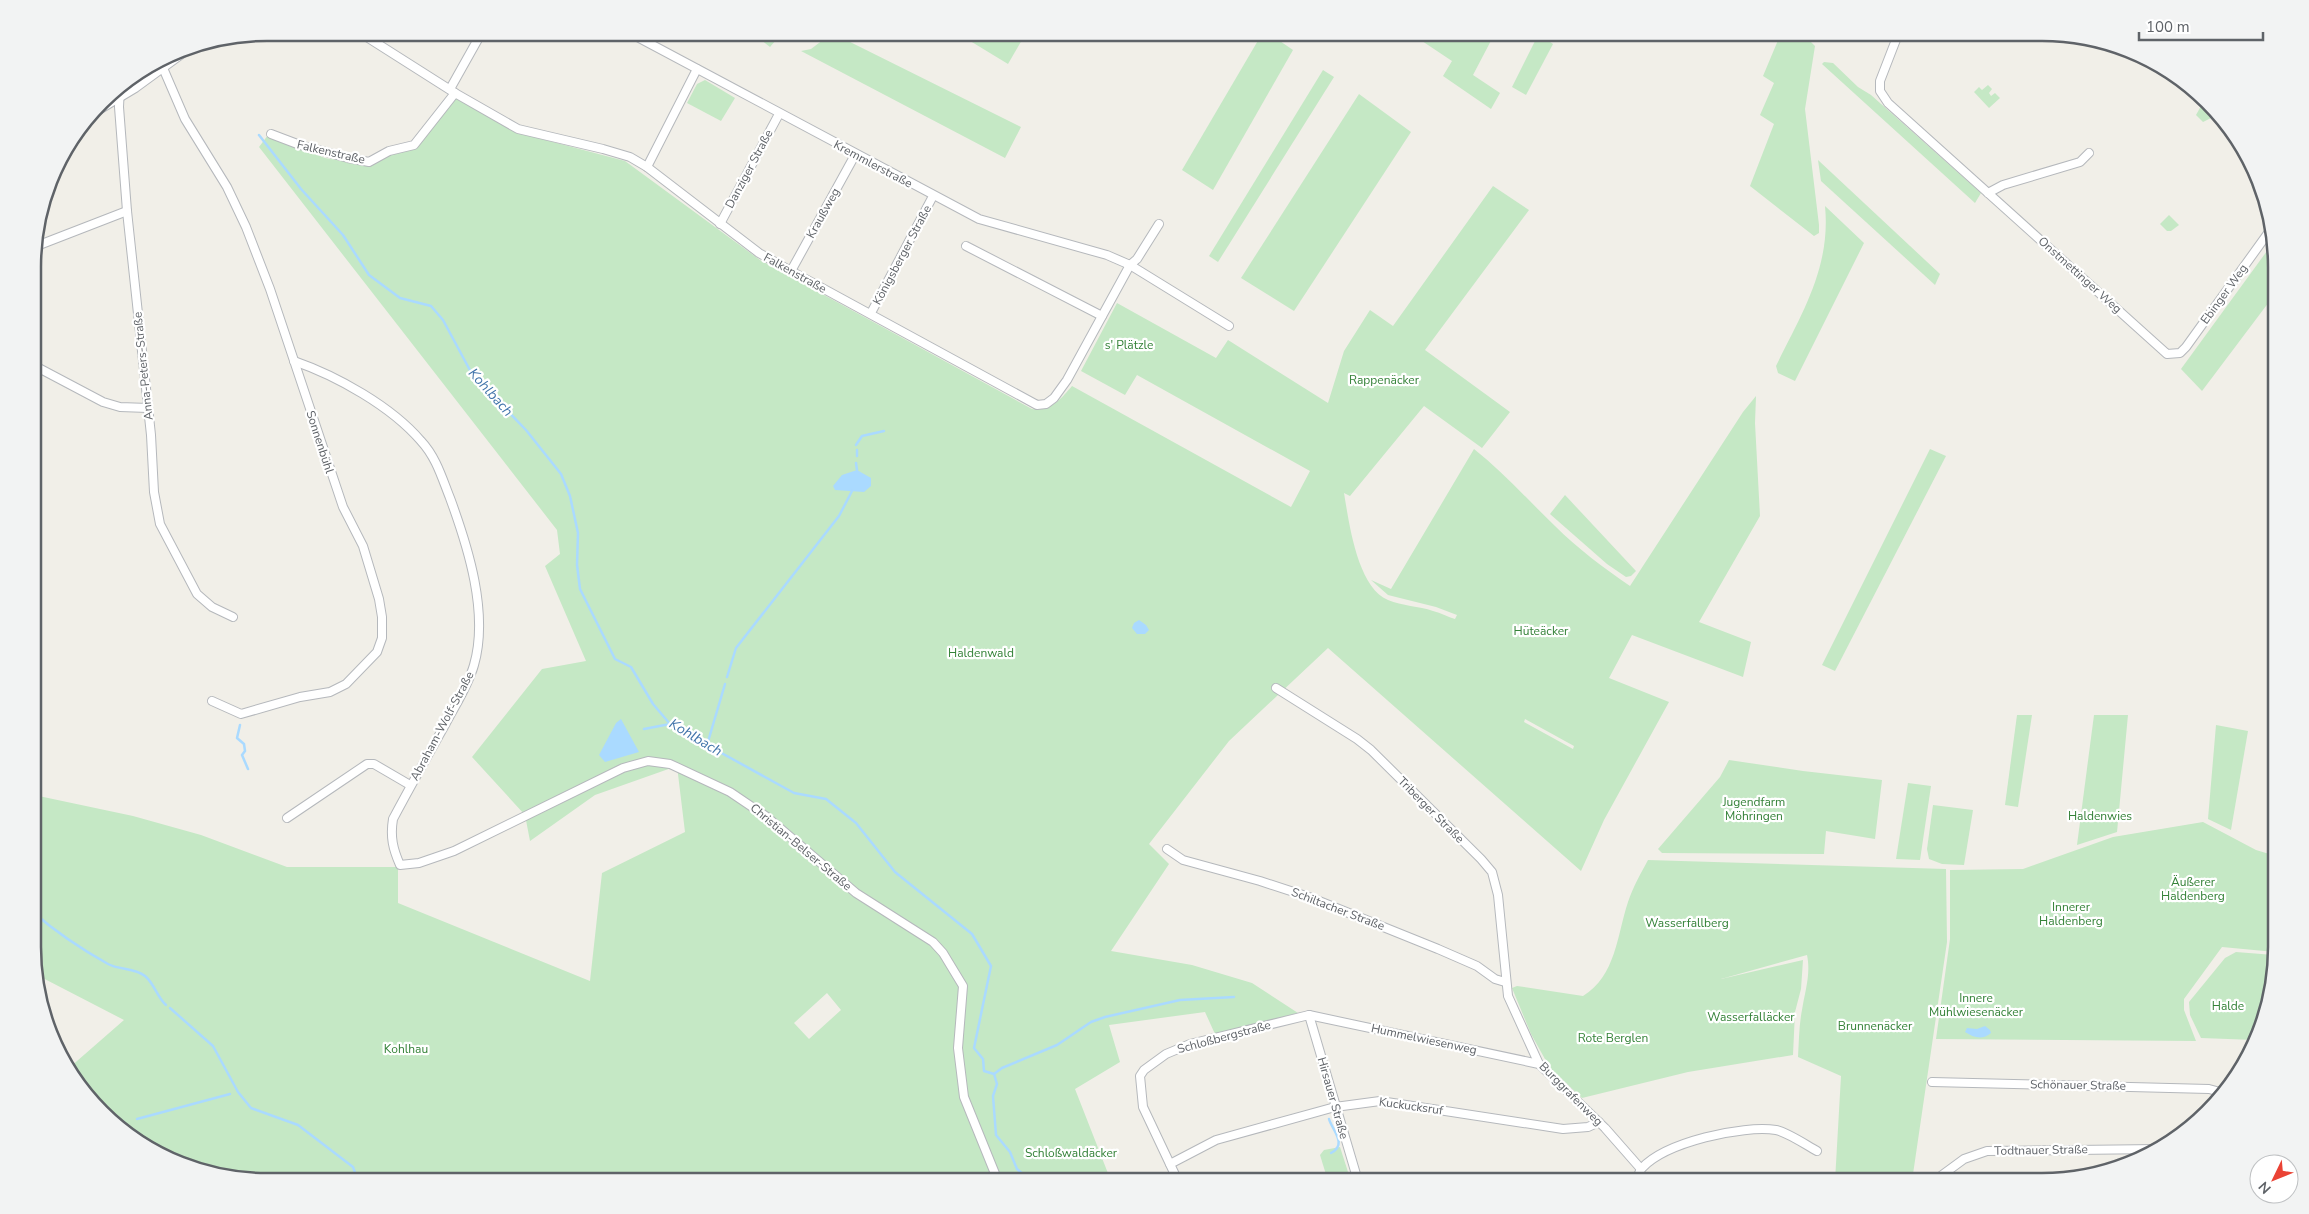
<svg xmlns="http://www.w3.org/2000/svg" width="2309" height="1214" font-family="'Nunito Sans',sans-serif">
	<rect width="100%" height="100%" fill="#f1efe8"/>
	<g fill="#c5e8c5" fill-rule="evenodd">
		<path d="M1263,32L1268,33L1293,50L1213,190L1182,170Z"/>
		<path d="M752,33H782L770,47Z"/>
		<path d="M832,33L1021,127L1005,158L801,51L811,49Z"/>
		<path d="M957,33H1026L1008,64Z"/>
		<path d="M1410,33H1495L1473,75L1500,93L1491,109L1443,76L1452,61Z"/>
		<path d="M1781,33H1802L1815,46L1805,109L1819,225V233L1814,236L1750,186L1774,124L1760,115L1774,83L1763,76Z"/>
		<path d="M1540,35L1553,44L1526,95L1512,87L1535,41Z"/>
		<path d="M1824,62L1833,63L1858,87L1871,95L1981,193L1975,203L1822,64Z"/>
		<path d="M1323,70L1334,77L1218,262L1209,256Z"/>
		<path d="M705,80L735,98L721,121L687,103L697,84Z"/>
		<path d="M1988,85L1992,89L1989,93L1991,96L1995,93L2000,98L1989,108L1974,92L1979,87L1982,90Z"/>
		<path d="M1359,94L1411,132L1294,311L1241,278Z"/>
		<path d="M455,96L519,133L625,161L760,260L1032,409C1050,412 1061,399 1072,386L1291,507L1310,471L1137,375L1125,395L1081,371L1117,303L1216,358L1228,340L1328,403L1344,351L1370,310L1393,326L1493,186L1529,210L1425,350L1510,412L1482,448L1424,406L1350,496L1344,493C1349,522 1357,587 1388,600C1402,606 1419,606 1433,611C1441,613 1448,617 1455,619L1457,615L1436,607L1388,595L1371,580L1391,589L1474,449C1503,472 1528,500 1555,526C1578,549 1604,568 1630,586L1743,412L1756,396L1755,423L1760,516L1699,622L1751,642L1743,677L1632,635L1609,678L1669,702L1604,820L1581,871L1328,648L1229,741L1149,844L1169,864L1111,951L1192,965L1252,983L1298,1013L1215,1034L1205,1012L1109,1025L1120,1062L1075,1089L1111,1181H268L163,1157L113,1123L72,1077L69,1068L124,1020L35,974L34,795L133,816L201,835L287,867H398V903L590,981L602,873L685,832L677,766L595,795L530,841L525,815L472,757L542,669L586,661L545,566L560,554L557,530L259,147L268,135L325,158L370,166L392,154L418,147ZM1525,719L1574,746L1573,749L1524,722ZM827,993L841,1010L809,1039L794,1023Z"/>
		<path d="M2207,103L2216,113L2213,117L2203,122L2196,115L2201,106Z"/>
		<path d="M1818,160L1940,274L1935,285L1821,181Z"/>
		<path d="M1825,206L1864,243L1795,381L1778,373L1776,366C1802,313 1831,267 1825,206Z"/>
		<path d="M2169,215L2179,225L2171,231H2167L2160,224Z"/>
		<path d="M2275,240V294L2202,391L2181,369Z"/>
		<path d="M1930,449L1946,456L1835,671L1822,665Z"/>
		<path d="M1565,495L1636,571L1631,576L1626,577L1607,564L1550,514Z"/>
		<path d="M2017,715H2032L2018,807L2005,805Z"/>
		<path d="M2094,715H2128L2117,832L2077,845Z"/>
		<path d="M2216,725L2248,731L2231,830L2208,819Z"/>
		<path d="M1729,760L1803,771L1882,780L1875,839L1826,831L1824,854L1662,853L1658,849L1720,777Z"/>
		<path d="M1908,783L1931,786L1920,860L1896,859Z"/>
		<path d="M1933,805L1973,810L1964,865L1942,864L1929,859L1927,849Z"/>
		<path d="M2203,822L2256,850L2276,856V947L2275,952L2222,947L2184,999V1010L2196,1041L1936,1039L1950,939V870L2023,869L2113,837Z"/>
		<path d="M1648,860L1946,869L1947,942L1912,1181H1835L1841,1076L1798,1057C1799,1041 1799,1025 1802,1010C1805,991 1811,974 1807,955L1721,979L1803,960L1801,989L1795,1012L1793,1055L1688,1072L1582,1098L1550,1068L1531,1034L1512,988L1517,986L1583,996C1616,976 1617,935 1628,902C1633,887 1641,873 1648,860Z"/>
		<path d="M2236,952L2274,955L2255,1040L2201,1038L2190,1015L2189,1002L2225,958Z"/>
		<path d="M1340,1147L1349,1175L1328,1181L1320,1155L1324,1150Z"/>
	</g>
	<g fill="#aadaff">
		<path d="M857,470L871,478V486L864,492L835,490L833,486L842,475Z"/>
		<path d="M1139,620L1146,625L1149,630L1145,634H1137L1132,628L1134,623Z"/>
		<path d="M621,719L639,752L605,762L599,755L616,723Z"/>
		<path d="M1985,1026L1990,1030L1991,1033C1982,1041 1973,1037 1965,1032L1967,1028L1977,1029Z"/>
	</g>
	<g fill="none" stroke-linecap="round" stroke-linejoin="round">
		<g stroke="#aadaff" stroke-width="2.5">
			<path d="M259,135L301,189L343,235L369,275L400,298L431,306L443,320L472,374L526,430L561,474L570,496L578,533L577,565L580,589L615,659L631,667L653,704L670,724L707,745L794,793L826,799L856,823L895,872L972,934L991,966L974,1048L983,1059L984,1071L994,1074L997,1084L993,1096L996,1135L1010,1152L1017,1169L1031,1181"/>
			<path d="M856,445L862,436L884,431"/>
			<path d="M857,456V450"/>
			<path d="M856,463L857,470"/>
			<path d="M727,677L736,648L839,516L852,491"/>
			<path d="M240,725L237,738L244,744L245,751L242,755L248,769"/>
			<path d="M644,729L670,724"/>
			<path d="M707,745L725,684"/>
			<path d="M34,913C56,932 83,950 108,964C119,970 135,968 145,976C154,983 157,997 166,1005"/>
			<path d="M170,1008L213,1046L238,1092L251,1108L298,1125L353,1167L358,1181"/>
			<path d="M994,1074L1002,1068L1057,1045L1091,1022L1105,1017L1180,1000L1234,997"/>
			<path d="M137,1119L230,1094"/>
			<path d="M1329,1119C1332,1130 1348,1144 1331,1153"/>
			<path d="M115,1125L124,1122"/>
		</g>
		<defs>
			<g id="minor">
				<path d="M359,32L455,93L518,129L603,149L630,157L647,167L759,253L791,271L1037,405L1046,404L1054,398L1067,380L1130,265L1107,255L979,219L628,32"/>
				<path d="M1899,32L1880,81V91L1888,103L2167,354L2180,353L2186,347L2271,229"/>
				<path d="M163,68L185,119L227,187L246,227L270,289L343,507L363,546L379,599L382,617V638L377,652L346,684L330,692L300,697L241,714L212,701"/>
				<path d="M120,86L119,107L127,211L151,435L154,492L160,524L197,594L212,607L233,617"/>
				<path d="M450,89L482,32"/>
				<path d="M271,134L300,145L348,158L369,162L389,151L414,145L455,93"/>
				<path d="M647,167L697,69"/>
				<path d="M1988,193L2003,185L2080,162L2089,153"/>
				<path d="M720,224L779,114"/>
				<path d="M1159,224L1137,259L1130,265L1229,326"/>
				<path d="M966,246L1102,316"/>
				<path d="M34,247L127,211"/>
				<path d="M791,271L855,155"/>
				<path d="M871,313L933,196"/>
				<path d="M294,361C337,376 391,406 421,441C436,457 442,478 450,498C468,547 489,613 474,665C468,686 456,704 446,723C428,755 410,787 393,819C390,837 393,849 400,865L419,863L454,851L623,768L648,761L670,764L730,792L767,817L856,893L933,942L943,953L963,986L958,1048L964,1097L998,1181"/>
				<path d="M33,365L103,402L120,407L148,408"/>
				<path d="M1276,688L1357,739L1371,750L1481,859L1492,872L1498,895L1508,996L1539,1064L1605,1128L1641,1169"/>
				<path d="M287,818L367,764H374L410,785"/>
				<path d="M1167,849L1183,860L1260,881L1309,897L1438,949L1477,966L1495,979L1505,982"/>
				<path d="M1309,1015L1358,1181"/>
				<path d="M1932,1082L2209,1089L2224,1093"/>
				<path d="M1170,1164L1216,1140L1335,1107L1380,1101L1563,1129L1588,1127L1599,1122"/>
				<path d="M1178,1181L1143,1107L1140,1076L1144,1070L1166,1054L1190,1044L1309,1015L1539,1064"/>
				<path d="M1365,1181L1381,1179L1392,1181"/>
				<path d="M1636,1181C1638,1177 1639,1171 1642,1168C1666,1142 1742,1125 1776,1130C1787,1132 1806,1145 1817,1151"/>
				<path d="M1934,1181L1964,1159L1987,1151L2158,1149"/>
			</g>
			<path id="tertiary" d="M100,108L135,87L187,49"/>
		</defs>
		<use href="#minor" stroke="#b5b8bc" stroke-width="10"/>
		<use href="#tertiary" stroke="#b5b8bc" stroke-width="12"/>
		<use href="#minor" stroke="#fff" stroke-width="8"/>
		<use href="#tertiary" stroke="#fff" stroke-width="10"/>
	</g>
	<g text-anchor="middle" stroke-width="4.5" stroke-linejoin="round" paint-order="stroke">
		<g font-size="12" fill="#5f6368" stroke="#fff">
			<text transform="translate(331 152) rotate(13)" y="4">Falkenstraße</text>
			<text transform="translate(873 164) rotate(28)" y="4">Kremmlerstraße</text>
			<text transform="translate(749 169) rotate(-62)" y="4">Danziger Straße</text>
			<text transform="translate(823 213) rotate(-61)" y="4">Kraußweg</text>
			<text transform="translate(902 255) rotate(-62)" y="4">Königsberger Straße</text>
			<text transform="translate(795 273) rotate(29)" y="4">Falkenstraße</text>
			<text transform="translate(2080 275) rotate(42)" y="4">Onstmettinger Weg</text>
			<text transform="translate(2224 294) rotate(-54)" y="4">Ebinger Weg</text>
			<text transform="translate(143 366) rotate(-96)" y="4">Anna-Peters-Straße</text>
			<text transform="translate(320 442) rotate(72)" y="4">Sonnenbühl</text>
			<text transform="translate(442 726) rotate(-62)" y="4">Abraham-Wolf-Straße</text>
			<text transform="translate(1431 810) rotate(45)" y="4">Triberger Straße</text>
			<text transform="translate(801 847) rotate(40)" y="4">Christian-Belser-Straße</text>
			<text transform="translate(1338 909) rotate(21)" y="4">Schiltacher Straße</text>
			<text transform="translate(1224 1037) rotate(-15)" y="4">Schloßbergstraße</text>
			<text transform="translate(1424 1039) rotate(12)" y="4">Hummelwiesenweg</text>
			<text transform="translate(2078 1085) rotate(1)" y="4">Schönauer Straße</text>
			<text transform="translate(1571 1094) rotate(45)" y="4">Burggrafenweg</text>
			<text transform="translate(1333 1098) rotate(74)" y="4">Hirsauer Straße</text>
			<text transform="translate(1411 1106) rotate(8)" y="4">Kuckucksruf</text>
			<text transform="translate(2041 1150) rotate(-1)" y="4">Todtnauer Straße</text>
		</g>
		<g font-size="12" fill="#348238" stroke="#fff">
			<text x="1129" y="349">s' Plätzle</text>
			<text x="1384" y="384">Rappenäcker</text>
			<text x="1541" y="635">Hüteäcker</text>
			<text x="981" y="657">Haldenwald</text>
			<text x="1754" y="806">Jugendfarm<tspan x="1754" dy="14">Möhringen</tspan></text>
			<text x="2100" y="820">Haldenwies</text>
			<text x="2193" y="886">Äußerer<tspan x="2193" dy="14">Haldenberg</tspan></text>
			<text x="2071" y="911">Innerer<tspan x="2071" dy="14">Haldenberg</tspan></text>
			<text x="1687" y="927">Wasserfallberg</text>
			<text x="1976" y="1002">Innere<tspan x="1976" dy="14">Mühlwiesenäcker</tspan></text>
			<text x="2228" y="1010">Halde</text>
			<text x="1751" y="1021">Wasserfalläcker</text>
			<text x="1875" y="1030">Brunnenäcker</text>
			<text x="1613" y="1042">Rote Berglen</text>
			<text x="406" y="1053">Kohlhau</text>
			<text x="1071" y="1157">Schloßwaldäcker</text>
		</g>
		<g font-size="14" font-style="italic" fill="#4174aa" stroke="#fff">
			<text transform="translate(491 392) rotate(48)" y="5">Kohlbach</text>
			<text transform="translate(696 737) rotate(31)" y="5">Kohlbach</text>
		</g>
	</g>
	<path d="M0 0H2309V1214H0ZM267 41H2042A226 226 0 0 1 2268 267V947A226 226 0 0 1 2042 1173H267A226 226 0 0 1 41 947V267A226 226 0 0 1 267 41Z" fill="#f2f3f3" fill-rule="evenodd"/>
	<path fill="none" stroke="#5f6368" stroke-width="2.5" d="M267 41H2042A226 226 0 0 1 2268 267V947A226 226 0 0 1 2042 1173H267A226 226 0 0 1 41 947V267A226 226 0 0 1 267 41Z"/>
	<g transform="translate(2274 1179) rotate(227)"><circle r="24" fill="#ffffff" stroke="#bfc1c3"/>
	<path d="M0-4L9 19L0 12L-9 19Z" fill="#ea4335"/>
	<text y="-8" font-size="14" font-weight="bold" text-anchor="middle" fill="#5f6368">N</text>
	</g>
	<path d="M2139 32v8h124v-8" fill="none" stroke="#5f6368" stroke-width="2.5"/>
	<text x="2146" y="32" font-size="15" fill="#5f6368" stroke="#ffffff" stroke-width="4" paint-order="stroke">100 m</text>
</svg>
